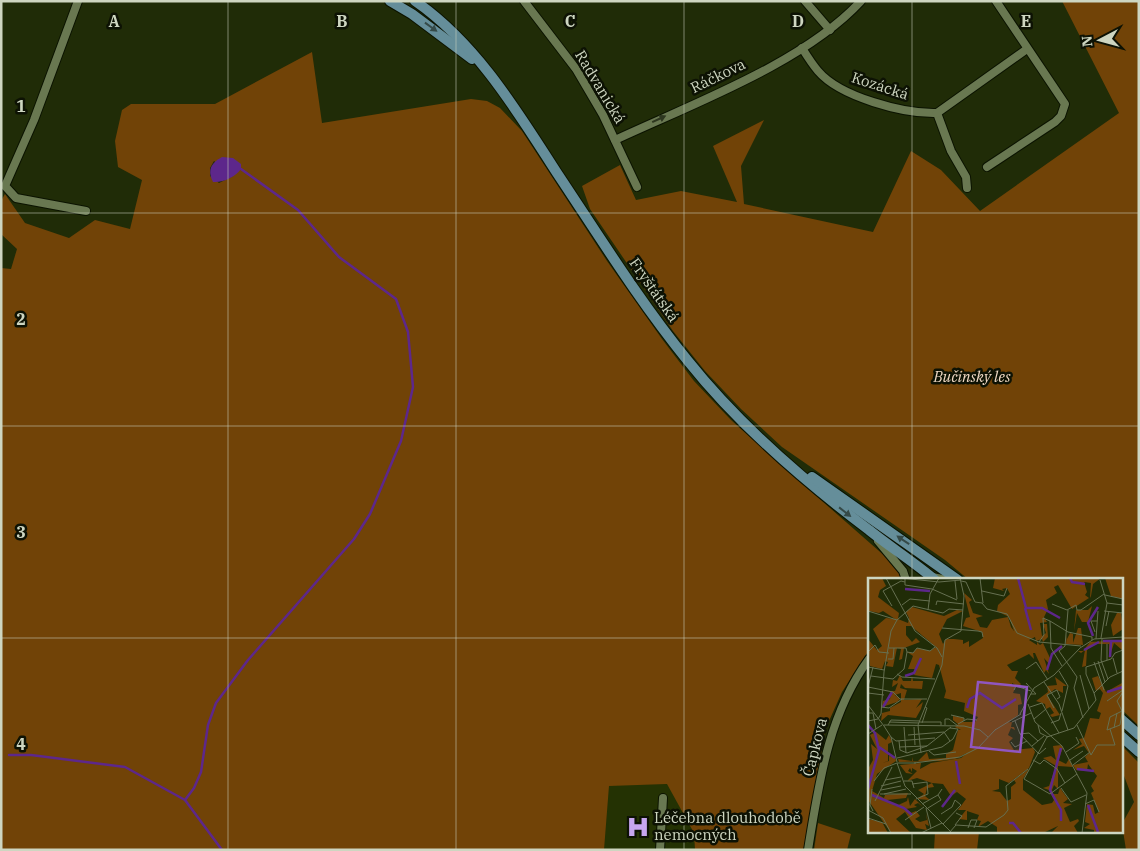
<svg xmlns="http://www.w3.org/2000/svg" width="1140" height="851" font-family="'IBM Plex Serif',serif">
	<rect width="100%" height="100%" fill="#202c07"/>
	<path fill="#243203" d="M668,784L694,833L695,850H604L609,785Z"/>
	<g fill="#714307" fill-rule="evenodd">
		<path d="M1062,1H1139V726L1121,709V580H969L945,560L782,447L741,409L705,371L673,331L590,209L582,186L620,165L636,200L681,191L737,202L713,146L764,120L741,166L744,204L873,232L911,151L941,170L980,211L1119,113Z"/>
		<path d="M312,52L322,123L471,99L487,101L500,108L522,131L607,261L662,339L694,381L731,420L773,458L895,565L902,580H869V650L842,692L825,730L806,850H695L694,833L667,784L609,786L604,850H1V268L11,269L17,249L1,234V201L5,194L25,223L69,238L95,220L130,229L142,180L118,167L115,141L122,110L131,104H215ZM214,161L233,176L219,183L210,176V168Z"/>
		<path d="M1121,745L1139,763V850H1126L1122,824L1134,802L1121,768Z"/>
		<path d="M818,823L851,834L847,850H814Z"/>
		<path d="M935,832H979L977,850H934Z"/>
	</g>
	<path fill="#5d278b" d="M222,157L233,158L241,164V169C235,177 223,183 213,182C207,170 211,163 222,157Z"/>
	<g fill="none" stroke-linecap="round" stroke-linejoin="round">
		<g stroke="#5d278b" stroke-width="2.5">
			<path d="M9,755H31L125,767L185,800"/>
			<path d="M222,850L185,800L194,788L201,772L208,725L216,703L248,660L354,539L370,514L401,441L413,387L408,332L396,299L339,257L298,210L241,169"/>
		</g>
		<defs>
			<g id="minor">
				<path d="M78,1L34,120L5,186L16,198L86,211"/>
				<path d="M524,1L576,69L603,115L637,187"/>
				<path d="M805,1L830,30"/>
				<path d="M802,48C807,56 812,64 818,71C840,97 904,114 937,113L951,151L966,177L967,188"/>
				<path d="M937,113L1027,49"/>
				<path d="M615,140C692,104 804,63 861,1"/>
				<path d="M987,167L1055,122L1061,116L1065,104L996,1"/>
				<path d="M878,541L903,571L906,580"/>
				<path d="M932,577L947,580"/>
				<path d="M660,850L663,798"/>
				<path d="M808,850C819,783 828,715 869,659"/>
			</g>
			<g id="major">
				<path d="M390,1L412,14L472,59"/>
				<path d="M415,1C477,44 517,111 557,173C599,236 640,302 688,361C739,425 804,481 869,530C890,547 914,562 935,580"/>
				<path d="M812,477L958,580"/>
				<path d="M1121,719L1139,735"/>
				<path d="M1121,736L1139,752"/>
			</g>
		</defs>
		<use href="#minor" stroke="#0b1300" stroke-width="10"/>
		<use href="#major" stroke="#0b1300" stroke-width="12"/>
		<use href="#minor" stroke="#697851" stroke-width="8"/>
		<use href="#major" stroke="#658e9a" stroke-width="10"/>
	</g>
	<defs><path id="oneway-solid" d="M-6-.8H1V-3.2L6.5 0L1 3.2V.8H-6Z" transform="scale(1.25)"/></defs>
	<g fill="#354a48">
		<use href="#oneway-solid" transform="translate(431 27) rotate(36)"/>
		<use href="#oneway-solid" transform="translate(845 512) rotate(38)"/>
		<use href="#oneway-solid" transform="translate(903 540) rotate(-146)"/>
	</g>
	<use fill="#2d361f" href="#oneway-solid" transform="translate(659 119) rotate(-25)"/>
	<path fill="none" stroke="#ced6c1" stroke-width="1" stroke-opacity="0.55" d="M228,1V850M456,1V850M684,1V850M912,1V580M1,213H1139M1,426H1139M1,638H869M1121,638H1139M912,832V850"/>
	<defs>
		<symbol id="hospital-bare" viewBox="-9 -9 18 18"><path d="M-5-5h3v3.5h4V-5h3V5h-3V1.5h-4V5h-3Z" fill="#c7a6ef" stroke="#0d1204" stroke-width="2.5" paint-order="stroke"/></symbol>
	</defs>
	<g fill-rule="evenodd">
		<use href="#hospital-bare" x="622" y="811" width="32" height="32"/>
	</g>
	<g text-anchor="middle" stroke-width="5" stroke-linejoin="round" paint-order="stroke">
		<g font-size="15" fill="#ced6c1" stroke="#0d1204">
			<text transform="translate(718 76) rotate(-26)" y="5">Ráčkova</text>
			<text transform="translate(880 86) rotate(18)" y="5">Kozácká</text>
			<text transform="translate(600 87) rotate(59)" y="5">Radvanická</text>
			<text transform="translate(654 290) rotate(55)" y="5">Fryštátská</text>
			<text transform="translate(815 747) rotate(-76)" y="5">Čapkova</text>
		</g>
		<g font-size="15" font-style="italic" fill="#f0d9c4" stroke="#0d1204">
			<text x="972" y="382">Bučinský les</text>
		</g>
		<g font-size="15" fill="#ced6c1" stroke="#0d1204" text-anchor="start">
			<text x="654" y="823">Léčebna dlouhodobě<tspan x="654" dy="17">nemocných</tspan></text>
		</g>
	</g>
	<g transform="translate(868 578)">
		<rect width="255" height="255" fill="#202c07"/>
		<path d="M0,0H14L18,8L12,12L10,19L31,35L30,41L40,45L41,40L38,34L44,29L76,38L89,32L95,33L79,41L71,56L75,66L78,61H86L95,62V66L101,63V69L115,60L114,54L95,48L98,40L102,39L96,15L104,22L101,24L105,35L115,38L108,40L112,49L119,50L124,42L140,39L143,49L146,53L141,39L129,33L130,27L142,16L139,10L134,11L136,13L125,10L127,0H233L225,6L223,18L222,20L223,5L216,4L219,14L217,17L221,20L204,31L190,7L186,9L189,15L178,22L180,31L176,39L179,44L172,45L174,58L178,55L175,46H179L180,59L175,64L174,61L168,63L167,59L161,62L169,67V64L172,67L175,65L182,80L181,86L176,80L181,96L178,92L176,95L167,75H165L166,81L161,76L139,87L144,93H150L147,100L153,106L151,109L144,105V107L148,108L145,115L152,116L154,126L150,127V137L103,173L87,181L72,183L31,184L30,181L44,183L45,179V183H50L59,174L61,181L78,180V176L85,172L90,152H93L87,149L90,146L85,142V138L96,140L95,144H107L110,139L96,133L97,125L76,120L78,113L71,87L68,86L64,100L46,97L48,91H40L45,78L39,74L45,75L49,70L62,73L68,69L43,48H38V57L44,64L48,60L52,64L36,70L34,81L31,82L33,71L29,70L25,89L18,88L20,84L17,83L14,91L2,88L0,61L9,72L14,68L5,51L18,40L27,41L15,33L11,35L1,33ZM237,0H255V21L243,18ZM224,28L220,44H214L209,35L206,53L208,32H220ZM249,35H253L255,51L245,58L243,47ZM210,50H213L215,67L198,66L199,56V61L202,55L205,56V65ZM255,62L254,72L246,65L241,81V66H227L219,72L218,88L214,89L217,72L213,75L210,73H215L222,64ZM32,97L35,103H43L44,98L45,103H55L54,111L37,110L33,106L32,110L39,112L36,122L54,121L48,130L55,124L53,131L48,140L20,137L13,143L14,135L22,133V130L33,124V115L27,117L32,121L29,124L14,129L15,123L22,121L23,113H27L30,105L24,109L25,102L29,103ZM230,98L238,114L254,105L255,108V255H226V252L216,250L222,246L217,244L219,226L225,227L227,236L231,234L223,215L226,213L223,208L229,198L220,186L219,193L208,192L205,187L220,184L217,179L221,175L216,168L205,172L214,166L211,161L216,160L222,140L231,141L233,135L229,133L235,115L232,111L228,113L224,100ZM187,99L199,108H195V115L187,111L179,117L192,137L184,139L182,137L186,135L182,129L178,131L177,126L168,123L180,114L179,108L189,107ZM144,144L143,149H146L147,152L143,150L140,157L145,160L141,164L146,172L165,170L167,174L161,190L141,205L131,201V211L124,213L132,214L139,223L143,221V209L148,205L146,202L161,191L155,201V212L174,227L184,225L186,222L181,212L175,210L181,208L188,188L175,180L183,178L188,182L185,168L193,167L195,170L190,182L198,186L201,181L205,189L190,188V211L186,207L184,212L185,216H190L192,210L200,221L195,225L204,226L196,230L202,244L210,241L211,243L206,248L210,255H183L190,248L175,255H129V249L120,243L110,249L113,243L109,242L111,237L99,233V242L91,241L98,232H90L98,221L89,214L83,218L75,206L64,205L66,209L59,210L57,218L62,222L49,221L56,216L50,212L64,205L49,200L39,203L49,193L44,190V194L42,190L40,193L45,196L38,195L32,187L53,185L52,191L63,185L93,180L136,145ZM8,154L18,162L21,157L24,164L20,166V183L14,185L21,183V178L27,179L28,183L9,196L4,213L16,220L17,217L40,215L38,220L19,222L28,228L39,223L40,219L42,228L47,221L55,229L50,225L46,227L49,229L38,231L43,235L48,233L52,238L47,241L52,244L59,242L58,235L61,248L57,246L59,252L48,250L37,234L28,241L43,255H23L0,222V191L5,182L3,166L9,171L2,157ZM0,241L14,244L20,255H0Z" fill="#714307"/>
		<path fill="none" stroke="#5d278b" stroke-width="2.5" d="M150,0L158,30H174L192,40M202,0L204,4L217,6M37,11L62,13M157,30L163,52M225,58L220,45L230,29M235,63H255M216,72L231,64M242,79L243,64M179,92L184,76L194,68M37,98L46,95L53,80M239,114L255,109M15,129L24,114M99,130L102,121L112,115L134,130L148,121M0,147L7,155L11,172L0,211M11,169L27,180M193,170L182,212L193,232V243M88,183L92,206M209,191L226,193M4,217L36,230L44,237M220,227L230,254M74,229L87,212M141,245H145L153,255"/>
		<path fill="none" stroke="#667051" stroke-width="1" d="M18,0L47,53L69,70L74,79M33,0L71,4L93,2M112,0L115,25M37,1V7L64,11L89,22M232,2L239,25L233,60M87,3L89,21M93,3L98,4L107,24L114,25L119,31L139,36L149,55L171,64L213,68M114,13L136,18L139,10M237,17L255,21M239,25L255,27M184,26L199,32L208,27L209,32H213L236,16M34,27L42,21L62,23M68,27L69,23L96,26M24,28L15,13L33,3L37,4M60,32L62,16L71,0M200,32L197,68L191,73L209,99L206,110L215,140M0,33L29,42M236,33L255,35M238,48L241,33M74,50L110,53L114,54L115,59M227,54L223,43H229M228,61L230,33M234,61L233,82L240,101M171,64L176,57L175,40L182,43M21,70H38L39,74M0,74L7,67L11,74L21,75M245,80L249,95M20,81H25L26,70M239,82V66M230,83L237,104M226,84L236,112M194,88L183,70L182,43L200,54L224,59V62M0,89L16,92M5,89L0,109L25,114L32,121H59M158,91L168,84L180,102M191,93L200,108L194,133M29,96L34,99L67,101M218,96V89L243,81L247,75L255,72M218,96L226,115M212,97L221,131M3,98L25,101L36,91L39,74L45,75L49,70L62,73L67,69M176,104L191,126L200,152M158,105L168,116H163M146,112L148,108L163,113M0,115L16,117M239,123L255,112M160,126L167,144L194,168L219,215L214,255M0,127L16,148M13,129L21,130L34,121M162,129L174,125L191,155M186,130L179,117L189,112L192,119L189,121M254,133L242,139L239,152L252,147L254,135V133L249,123L255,114M0,135H5L8,151M152,136L166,110L186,97L212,70L226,61L255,59M83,137L96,140V143M166,141L178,131M0,143L10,141L13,136L16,94L23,53L29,42L45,28L75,35L81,31L95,32M147,143L152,156L171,176L178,170M21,144L51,145M51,144H73V147M144,144L163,135M54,145L59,130L57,129M183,145L191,142L193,135M90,146L99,141L109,142M16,147L96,148L112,152L120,159M20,147L23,142L52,143M77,147V141H81L90,148M170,147L172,155L180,159M209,147L223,177L229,167H247L242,151M16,148L23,159L29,184M36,149L38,175M46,149L47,167M206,150L179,159L156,201L182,216L209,196M206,150L228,122L226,115L242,99L255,93M246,150L249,135M127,152L153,136M0,156L14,147M152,156L161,155L170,163M40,157L76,154L82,163M23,159L28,163L67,160M31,163L32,172L39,175L59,168L83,149M143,164L147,169L159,163M164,168L176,158M31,169L59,168M61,173L66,177L88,174M198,174L211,165L208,159M53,175L50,147L74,87L77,62L93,53L96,18L92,0M29,180L74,169L85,161L90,151L82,150M165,182L172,186L176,182L189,191L197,205M202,182L215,173M46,185L92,179L110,170L128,151M48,185H29L37,208L84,255M205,187L222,174M17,202L33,199M6,203L16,190L29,185M36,203H44L46,210M44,206L59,204L60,216L48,221M13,208L33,203M193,210L203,224L218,217M4,211L2,227L5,233M13,212L33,208M12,216H43M16,216L38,211M7,223L24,189M54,226L70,217L74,211M217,226L226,222L231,234M58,230L63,250M60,230L73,222L70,217M0,232L15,240L23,255M73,236L84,229L87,222M0,240L18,246M37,242L56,229M75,246L93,227L87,222M87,247L94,238L88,235M100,250L103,242H109L106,250M53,255L74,245M81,255L88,247L118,249L136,237L140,232L138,208L160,191"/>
		<path fill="#9056c0" fill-opacity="0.15" stroke="#9056c0" stroke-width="2.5" d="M110,104L159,109L152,174L103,169Z"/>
		<rect width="255" height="255" fill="none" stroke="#ced6c1" stroke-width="2.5"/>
	</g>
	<g font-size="16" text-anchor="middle" font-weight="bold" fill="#ced6c1" stroke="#0d1204" stroke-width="5" stroke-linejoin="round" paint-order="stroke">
		<text x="114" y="27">A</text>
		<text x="342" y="27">B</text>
		<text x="570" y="27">C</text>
		<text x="798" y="27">D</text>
		<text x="1026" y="27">E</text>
		<text x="21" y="112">1</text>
		<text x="21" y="325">2</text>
		<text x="21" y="538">3</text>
		<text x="21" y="750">4</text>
	</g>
	<rect width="1140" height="851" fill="none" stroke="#ced6c1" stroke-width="5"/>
	<g transform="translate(1100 40) rotate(264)" stroke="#0d1204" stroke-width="4" paint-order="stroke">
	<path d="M0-4L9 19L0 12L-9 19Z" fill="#ced6c1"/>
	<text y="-8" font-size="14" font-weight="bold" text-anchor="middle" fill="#ced6c1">N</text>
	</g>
</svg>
